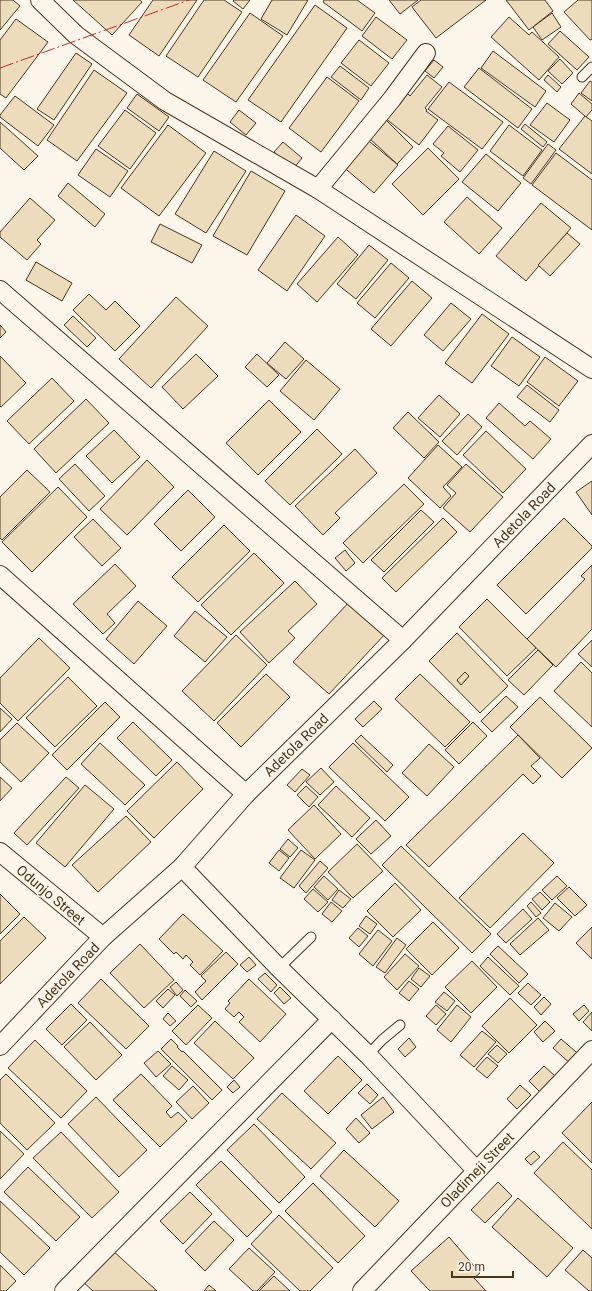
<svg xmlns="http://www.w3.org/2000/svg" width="592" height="1291" font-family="Roboto,sans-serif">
	<rect width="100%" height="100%" fill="#fbf6e9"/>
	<g fill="#ecdcbc" stroke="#4a3520" fill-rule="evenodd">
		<path d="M0,0H13L20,6L0,30Z"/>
		<path d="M73,0H140L142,2L112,35Z"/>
		<path d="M153,0H197L159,56L129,35Z"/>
		<path d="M204,0H224L242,12L198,77L166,56Z"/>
		<path d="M234,0H250L243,9L233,1Z"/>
		<path d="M272,0H308L287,35L261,19Z"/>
		<path d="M324,0H357L375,13L362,31L323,2Z"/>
		<path d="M389,0H418L400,14Z"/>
		<path d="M421,0H486L436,38L412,7Z"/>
		<path d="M506,0H545L553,11L529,30Z"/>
		<path d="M578,0H592V39L590,40L564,12Z"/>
		<path d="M315,5L347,28L281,122L248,100Z"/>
		<path d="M250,13L283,36L236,102L203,80Z"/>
		<path d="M552,13L561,27L542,40L533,27Z"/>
		<path d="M376,17L407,40L392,59L362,36Z"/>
		<path d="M509,17L529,35L532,32L559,57L539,80L491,37Z"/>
		<path d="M16,19L48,42L6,98L0,94V40Z"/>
		<path d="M560,31L589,57L577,70L548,44Z"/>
		<path d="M359,40L389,63L371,86L341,63Z"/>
		<path d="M493,51L546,91L535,107L481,68Z"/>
		<path d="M76,53L92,64L54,120L37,109Z"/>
		<path d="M560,59L573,73L562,84L548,71Z"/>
		<path d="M434,60L443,67L434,78L425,71Z"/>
		<path d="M340,66L369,88L361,100L331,77Z"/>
		<path d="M479,68L532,109L518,128L464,87Z"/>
		<path d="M94,70L127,93L77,161L47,140Z"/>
		<path d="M427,75L442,87L425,108L427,110L426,111L438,120L419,145L385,118L406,92L410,96Z"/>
		<path d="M548,75L561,87L557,92L544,80Z"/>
		<path d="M327,77L359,101L321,152L289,128Z"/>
		<path d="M590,81L592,82V101L581,93Z"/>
		<path d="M449,82L503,122L482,149L428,109Z"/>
		<path d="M579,93L592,104V110L586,117L571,104Z"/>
		<path d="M137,94L169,117L159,131L127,108Z"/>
		<path d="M15,96L54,125L38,146L0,117V115Z"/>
		<path d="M547,103L570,120L554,142L530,125Z"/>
		<path d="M125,110L156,133L130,169L98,146Z"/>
		<path d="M239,110L256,123L246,135L230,122Z"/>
		<path d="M585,116L592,121V174L559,149Z"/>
		<path d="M384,118L413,147L397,164L367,136Z"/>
		<path d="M0,122L38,156L24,170L0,148Z"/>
		<path d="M525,124L547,142L543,147L521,129Z"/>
		<path d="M168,125L206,153L159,216L121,188Z"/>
		<path d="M509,125L542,150L523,176L490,151Z"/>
		<path d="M448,126L478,150L460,172L441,156L444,153L433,144Z"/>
		<path d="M364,137L398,165L374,193L341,165Z"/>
		<path d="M283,142L302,158L293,169L274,152Z"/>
		<path d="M548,144L556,150L531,184L523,178Z"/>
		<path d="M428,148L459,179L423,215L392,184Z"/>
		<path d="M96,149L128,171L110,197L78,175Z"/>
		<path d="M214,151L246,171L206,233L175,214Z"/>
		<path d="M556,153L592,180V230L532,185Z"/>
		<path d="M486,154L521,183L498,211L462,182Z"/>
		<path d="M251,171L285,191L247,255L213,236Z"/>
		<path d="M68,183L105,214L95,227L58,196Z"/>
		<path d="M467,197L502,228L479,254L444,222Z"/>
		<path d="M30,198L55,220L37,240L41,244L27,260L0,237V232Z"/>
		<path d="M541,203L571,228L526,281L496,256Z"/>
		<path d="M296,215L325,236L287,291L258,270Z"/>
		<path d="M160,224L202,245L192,263L151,242Z"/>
		<path d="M567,233L580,244L550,276L538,265Z"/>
		<path d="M338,237L358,255L317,302L297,284Z"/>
		<path d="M369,245L388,260L356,299L337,284Z"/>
		<path d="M36,262L72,283L62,301L26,280Z"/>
		<path d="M391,263L409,278L375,318L357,303Z"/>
		<path d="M412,281L432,298L391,346L371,329Z"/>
		<path d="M89,294L106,310L115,301L140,326L115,351L73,310Z"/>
		<path d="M176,297L208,326L151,388L119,359Z"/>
		<path d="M451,303L471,319L443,351L424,335Z"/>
		<path d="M482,314L509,334L472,383L445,363Z"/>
		<path d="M73,316L96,338L87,347L64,325Z"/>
		<path d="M0,325L6,332L0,338Z"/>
		<path d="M512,337L540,357L519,386L491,366Z"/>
		<path d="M285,342L304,359L286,379L267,363Z"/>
		<path d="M196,354L218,376L183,409L162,387Z"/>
		<path d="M257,354L279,375L267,387L245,367Z"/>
		<path d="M0,356L26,383L1,407L0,406Z"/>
		<path d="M545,357L578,381L559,406L527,382Z"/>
		<path d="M306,360L340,389L314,420L280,391Z"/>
		<path d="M52,378L74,401L29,444L7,421Z"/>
		<path d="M527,385L559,410L550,422L517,397Z"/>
		<path d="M439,395L460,414L440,437L418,418Z"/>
		<path d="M86,399L109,423L56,473L34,449Z"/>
		<path d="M269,400L301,432L258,475L226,443Z"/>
		<path d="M499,403L525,426L530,421L551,439L533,459L486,418Z"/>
		<path d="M408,412L439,442L424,458L393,428Z"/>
		<path d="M468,414L482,427L457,455L442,441Z"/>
		<path d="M317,429L342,454L290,505L265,481Z"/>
		<path d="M114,430L140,457L112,483L86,456Z"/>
		<path d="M486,431L526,469L503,493L463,455Z"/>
		<path d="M438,445L462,467L443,487L451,496L440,508L408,478Z"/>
		<path d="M355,449L377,473L335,513L340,518L323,535L295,506Z"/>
		<path d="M147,460L174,487L127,535L100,509Z"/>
		<path d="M75,464L105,496L89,511L59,479Z"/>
		<path d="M466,464L503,497L470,532L443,508L456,493L447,485Z"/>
		<path d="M27,470L50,492L2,540L0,538V497Z"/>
		<path d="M592,481V515L576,492Z"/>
		<path d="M404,484L424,504L363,563L343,543Z"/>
		<path d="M58,487L87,517L32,572L2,542Z"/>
		<path d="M188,490L215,517L181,551L154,524Z"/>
		<path d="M421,510L434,522L384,572L371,560Z"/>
		<path d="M443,518L457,532L396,592L382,578Z"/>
		<path d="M564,518L592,546V548L526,614L497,585Z"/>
		<path d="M93,519L121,548L102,566L74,537Z"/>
		<path d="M224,525L250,551L198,602L172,577Z"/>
		<path d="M345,550L355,563L346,571L335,558Z"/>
		<path d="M254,553L284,583L231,635L201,605Z"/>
		<path d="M115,564L136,586L107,614L115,623L103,634L73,604Z"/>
		<path d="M592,565V629L556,667L527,639L585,579L581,576Z"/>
		<path d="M295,581L317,604L288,631L295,638L269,663L240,632Z"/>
		<path d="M352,599L387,632L329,694L293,662Z"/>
		<path d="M487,599L536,648L507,676L459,627Z"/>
		<path d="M138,601L167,626L134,664L106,639Z"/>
		<path d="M195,611L227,637L205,662L174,636Z"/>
		<path d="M457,633L508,686L480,713L429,661ZM465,672L469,676L461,685L457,680Z"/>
		<path d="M236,635L267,665L214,721L182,691Z"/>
		<path d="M39,638L70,668L18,721L0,703V678Z"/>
		<path d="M592,640V667L578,654Z"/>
		<path d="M538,650L553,665L524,695L508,680Z"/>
		<path d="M581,662L592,673V727L554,691Z"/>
		<path d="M465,672L469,676L461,685L457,680Z"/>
		<path d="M266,674L290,697L241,747L217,723Z"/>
		<path d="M420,674L470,722L445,747L395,699Z"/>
		<path d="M68,677L97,706L55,747L26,718Z"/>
		<path d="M506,696L518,707L492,732L481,721Z"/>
		<path d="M540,697L592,748L562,778L510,727Z"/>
		<path d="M374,701L382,709L363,727L355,719Z"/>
		<path d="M105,702L120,717L67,770L52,755Z"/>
		<path d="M0,708L12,719L0,732Z"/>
		<path d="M133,722L172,760L156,776L117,738Z"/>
		<path d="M473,722L487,736L459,764L445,750Z"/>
		<path d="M17,723L49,753L21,782L0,762V740Z"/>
		<path d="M361,735L393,765L387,772L355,741Z"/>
		<path d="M518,735L540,758L531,766L541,776L533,784L523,774L429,867L406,845Z"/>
		<path d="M100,743L145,785L125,805L81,764Z"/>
		<path d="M353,743L409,797L385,821L329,767Z"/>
		<path d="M429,744L454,767L427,796L402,773Z"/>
		<path d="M177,762L203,789L154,838L127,811Z"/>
		<path d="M321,768L334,782L320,795L306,782Z"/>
		<path d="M302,769L310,775L295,792L287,785Z"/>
		<path d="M0,777L12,788L0,801Z"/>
		<path d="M66,777L79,788L27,845L14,833Z"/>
		<path d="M85,785L114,809L65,867L36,843Z"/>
		<path d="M306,786L318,797L309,807L297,795Z"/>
		<path d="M336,786L370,818L352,837L318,805Z"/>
		<path d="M314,805L341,834L315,859L288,830Z"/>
		<path d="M126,816L151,842L98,892L72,865Z"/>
		<path d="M376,820L391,836L371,854L356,839Z"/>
		<path d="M523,833L554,863L490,928L459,898Z"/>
		<path d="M288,839L298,848L290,857L280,849Z"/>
		<path d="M357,844L383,871L353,898L328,872Z"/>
		<path d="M401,846L491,934L472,953L382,865Z"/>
		<path d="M279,850L289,858L279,871L269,863Z"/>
		<path d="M301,850L315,860L294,888L280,878Z"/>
		<path d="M320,861L328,868L306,893L299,886Z"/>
		<path d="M324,876L338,889L328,900L314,887Z"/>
		<path d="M557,876L567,886L552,900L542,890Z"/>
		<path d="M395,883L421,910L393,937L367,911Z"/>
		<path d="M569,887L587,905L575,916L557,898Z"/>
		<path d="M313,889L328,902L318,912L304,899Z"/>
		<path d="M339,890L351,899L343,908L332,900Z"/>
		<path d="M540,892L550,902L542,910L532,899Z"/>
		<path d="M0,894L20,914L0,934Z"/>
		<path d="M331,902L342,911L332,922L322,914Z"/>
		<path d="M531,902L541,913L536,917L527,906Z"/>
		<path d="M555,903L572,917L559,931L543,918Z"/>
		<path d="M523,909L532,919L506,943L497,934Z"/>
		<path d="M183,914L223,951L200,975L190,965L193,962L186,955L183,959L176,952L174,954L159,939Z"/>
		<path d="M366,916L377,924L370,934L359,926Z"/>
		<path d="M24,917L46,938L0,984V941Z"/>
		<path d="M538,918L549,930L520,955L510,944Z"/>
		<path d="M433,922L459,948L432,975L406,949Z"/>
		<path d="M592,927V959L576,943Z"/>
		<path d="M358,928L368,936L359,947L349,938Z"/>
		<path d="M378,930L392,941L373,966L359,954Z"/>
		<path d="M397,938L406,945L385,973L376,967Z"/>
		<path d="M140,944L174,980L144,1008L110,973Z"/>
		<path d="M498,946L528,974L519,983L490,954Z"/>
		<path d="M226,952L238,964L202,1000L195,992L206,981L201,976Z"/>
		<path d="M405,954L419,966L397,990L384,977Z"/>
		<path d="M249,957L256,965L247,972L240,965Z"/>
		<path d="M488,957L519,986L510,995L480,966Z"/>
		<path d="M472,961L497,987L471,1013L445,987Z"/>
		<path d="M419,968L430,976L421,987L411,979Z"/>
		<path d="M265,973L277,985L271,992L258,979Z"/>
		<path d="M101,979L149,1026L126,1049L78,1003Z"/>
		<path d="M249,979L286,1014L260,1042L239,1022L244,1017L239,1012L234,1017L225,1009L230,1003L228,1001Z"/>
		<path d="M409,981L419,989L409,1001L399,993Z"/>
		<path d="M176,982L183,990L177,996L170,987Z"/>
		<path d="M528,983L541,995L531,1005L518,993Z"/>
		<path d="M280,987L291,998L284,1004L274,993Z"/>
		<path d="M168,989L175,995L163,1008L156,1001Z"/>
		<path d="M185,990L197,1001L191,1007L180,996Z"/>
		<path d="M444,992L455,1001L447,1011L435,1002Z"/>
		<path d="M544,997L551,1004L541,1015L534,1007Z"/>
		<path d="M510,998L537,1025L509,1053L482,1026Z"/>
		<path d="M71,1004L87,1020L62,1045L46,1029Z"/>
		<path d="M198,1005L212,1018L186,1045L172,1031Z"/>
		<path d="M436,1005L446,1014L436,1025L426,1016Z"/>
		<path d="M457,1005L471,1017L451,1042L437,1030Z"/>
		<path d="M584,1005L589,1011L579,1021L573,1014Z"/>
		<path d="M592,1012V1031L583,1022Z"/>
		<path d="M168,1013L176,1021L170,1026L163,1019Z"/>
		<path d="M215,1021L254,1058L233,1079L194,1043Z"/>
		<path d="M545,1021L555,1031L543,1042L534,1032Z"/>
		<path d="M90,1022L122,1055L96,1080L64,1047Z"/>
		<path d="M482,1031L496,1042L474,1067L460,1055Z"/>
		<path d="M409,1038L416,1047L405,1057L398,1049Z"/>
		<path d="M171,1039L178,1046L177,1047L182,1052L183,1051L222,1090L212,1100L161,1049Z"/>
		<path d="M561,1039L582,1057L574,1067L553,1048Z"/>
		<path d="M35,1040L87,1091L61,1118L8,1068Z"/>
		<path d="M497,1045L507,1054L498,1063L488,1054Z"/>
		<path d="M158,1051L171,1064L156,1077L144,1063Z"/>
		<path d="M338,1056L362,1080L328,1114L304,1091Z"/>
		<path d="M487,1057L498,1066L487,1078L476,1069Z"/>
		<path d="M172,1066L188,1080L179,1090L163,1076Z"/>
		<path d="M544,1066L555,1076L540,1092L529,1081Z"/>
		<path d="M6,1074L55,1123L27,1150L0,1123V1080Z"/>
		<path d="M141,1074L172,1106L166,1112L171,1118L178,1112L187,1121L160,1147L113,1100Z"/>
		<path d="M234,1080L240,1087L233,1093L227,1087Z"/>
		<path d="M367,1084L378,1095L370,1104L358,1093Z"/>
		<path d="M520,1085L531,1095L517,1109L507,1099Z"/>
		<path d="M193,1086L209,1103L192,1119L176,1102Z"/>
		<path d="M282,1093L336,1143L311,1169L257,1119Z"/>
		<path d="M96,1097L147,1150L119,1177L68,1124Z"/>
		<path d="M383,1097L394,1112L372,1129L361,1115Z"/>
		<path d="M592,1102V1163L562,1133Z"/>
		<path d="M356,1118L370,1133L359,1143L346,1129Z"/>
		<path d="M254,1124L305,1177L279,1203L227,1150Z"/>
		<path d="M0,1131L24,1154L0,1179Z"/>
		<path d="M61,1132L119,1192L92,1218L33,1158Z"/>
		<path d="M563,1142L592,1170V1229L534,1173Z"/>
		<path d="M344,1150L399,1201L375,1227L320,1176Z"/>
		<path d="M534,1151L540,1157L531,1165L525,1159Z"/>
		<path d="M221,1161L272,1212L247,1237L196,1185Z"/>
		<path d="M28,1167L80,1217L56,1241L4,1192Z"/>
		<path d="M498,1182L512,1196L485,1223L471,1210Z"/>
		<path d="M313,1183L365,1236L338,1263L285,1211Z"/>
		<path d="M190,1192L212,1214L183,1244L160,1221Z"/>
		<path d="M518,1198L573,1248L547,1277L492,1227Z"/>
		<path d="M0,1201L50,1248L24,1275L0,1252Z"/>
		<path d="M279,1215L333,1268L310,1291H300L251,1244Z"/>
		<path d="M214,1221L234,1240L205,1271L185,1251Z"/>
		<path d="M449,1237L480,1273L474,1278L486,1291H430L411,1271Z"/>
		<path d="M249,1248L275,1272L257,1291H253L229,1269Z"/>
		<path d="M111,1249L157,1291H93L82,1281Z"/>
		<path d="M583,1250L592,1258V1291H589L565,1270Z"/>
		<path d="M0,1265L16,1281L6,1291H0Z"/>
		<path d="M274,1276L290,1291H259Z"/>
		<path d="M209,1285L216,1291H204Z"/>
	</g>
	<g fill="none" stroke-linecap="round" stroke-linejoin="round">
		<defs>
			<g id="service">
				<path d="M582,77L592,67"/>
				<path d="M279,968L311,937"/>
				<path d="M368,1055L382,1040L400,1025"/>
			</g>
			<g id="minor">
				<path d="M40,0L76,35L165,101L318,189L592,369"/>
				<path d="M318,189L392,99L426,53"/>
				<path d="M0,290L403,640"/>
				<path d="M0,575L246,794"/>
				<path d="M0,852L103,937"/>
				<path d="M182,867L279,968L368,1055L476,1170"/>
				<path d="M0,1046L103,937L182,867L246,794L403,640L592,444"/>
				<path d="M64,1291L332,1019"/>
				<path d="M362,1291L592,1050"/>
			</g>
		</defs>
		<use href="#service" stroke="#4a3520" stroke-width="11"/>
		<use href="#minor" stroke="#4a3520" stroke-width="20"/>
		<use href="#service" stroke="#fbf6e9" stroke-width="9"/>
		<use href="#minor" stroke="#fbf6e9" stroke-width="18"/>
		<path stroke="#c62828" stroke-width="1" stroke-dasharray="14 3 2 3" stroke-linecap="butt" d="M0,68L189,0"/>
	</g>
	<g text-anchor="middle" stroke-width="3" stroke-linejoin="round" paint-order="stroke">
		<g font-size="14" fill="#4a3520" stroke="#fbf6e9">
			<text transform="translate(524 515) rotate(-46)" y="5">Adetola Road</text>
			<text transform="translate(296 745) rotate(-44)" y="5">Adetola Road</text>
			<text transform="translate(51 895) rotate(40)" y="5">Odunjo Street</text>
			<text transform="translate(68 975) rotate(-46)" y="5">Adetola Road</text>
			<text transform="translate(477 1170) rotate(-46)" y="5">Oladimeji Street</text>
		</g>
	</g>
	<path d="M452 1271v6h61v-6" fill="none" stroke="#4a3520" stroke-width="2"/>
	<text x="458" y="1271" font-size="12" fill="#4a3520" stroke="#fbf6e9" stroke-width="3" paint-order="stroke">20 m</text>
</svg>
